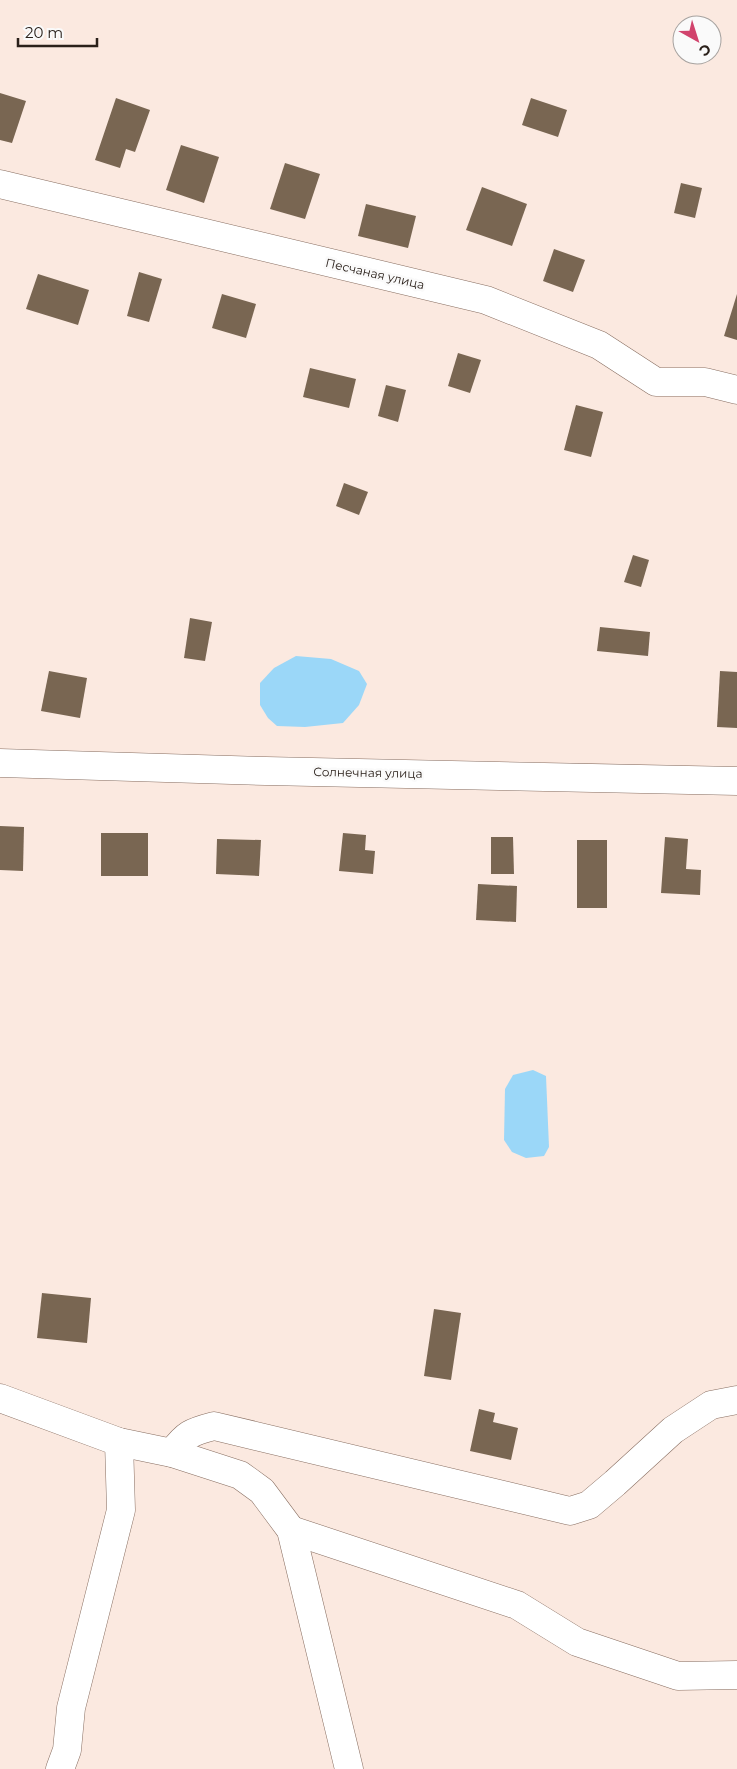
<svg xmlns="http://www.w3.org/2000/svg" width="737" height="1769" font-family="Montserrat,sans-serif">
	<rect width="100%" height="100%" fill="#fbe9e0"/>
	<g fill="#9bd7f8">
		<path d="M296,656L331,659L359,671L367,684L359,705L343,723L305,727L277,726L268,718L260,705V683L274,668Z"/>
		<path d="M533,1070L546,1076L549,1147L544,1156L526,1158L512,1152L504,1140L505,1089L513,1075Z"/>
	</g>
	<g fill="#796652">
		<path d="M0,93L26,101L12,143L0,140Z"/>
		<path d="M116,98L150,110L135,152L126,149L120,168L95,160Z"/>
		<path d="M531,98L567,110L558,137L522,125Z"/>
		<path d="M181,145L219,157L204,203L166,190Z"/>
		<path d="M285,163L320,174L305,219L270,209Z"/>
		<path d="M681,183L702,188L695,218L674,213Z"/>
		<path d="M482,187L527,204L512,246L466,230Z"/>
		<path d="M366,204L416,216L408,248L358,236Z"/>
		<path d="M554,249L585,260L573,292L543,281Z"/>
		<path d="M139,272L162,279L149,322L127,316Z"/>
		<path d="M38,274L89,290L78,325L26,309Z"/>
		<path d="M222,294L256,304L246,338L212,328Z"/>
		<path d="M737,294V340L724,336Z"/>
		<path d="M458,353L481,360L470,393L448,386Z"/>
		<path d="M310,368L356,379L349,408L303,397Z"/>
		<path d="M386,385L406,390L398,422L378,416Z"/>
		<path d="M576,405L603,412L591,457L564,450Z"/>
		<path d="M344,483L368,492L359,515L336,506Z"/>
		<path d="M633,555L649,560L641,587L624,582Z"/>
		<path d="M190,618L212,622L205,661L184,658Z"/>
		<path d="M600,627L650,632L648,656L597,651Z"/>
		<path d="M49,671L87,678L80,718L41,711Z"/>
		<path d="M720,671L737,672V728L717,727Z"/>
		<path d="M0,826L24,827L23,871L0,870Z"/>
		<rect x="101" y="833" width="47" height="43"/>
		<path d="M343,833L366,835L365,850L375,851L373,874L339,871Z"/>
		<path d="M491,837H513L514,874H491Z"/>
		<path d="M665,837L688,839L686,869L701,870L700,895L661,893Z"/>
		<path d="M217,839L261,840L259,876L216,874Z"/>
		<rect x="577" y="840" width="30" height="68"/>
		<path d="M478,884L517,886L516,922L476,920Z"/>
		<path d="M42,1293L91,1298L87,1343L37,1338Z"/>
		<path d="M434,1309L461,1313L451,1380L424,1376Z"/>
		<path d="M479,1409L495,1413L493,1422L518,1428L511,1460L470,1451Z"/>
	</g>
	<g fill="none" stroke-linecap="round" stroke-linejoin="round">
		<defs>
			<g id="minor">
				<path d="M0,184L486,300L599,345L656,382H705L737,390"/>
				<path d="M0,763L266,771L737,781"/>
				<path d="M0,1398L119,1442L172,1453L240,1475L262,1491L291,1530L349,1769"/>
				<path d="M172,1453C186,1434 191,1432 214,1426L570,1511L589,1505L615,1483L673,1430L711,1405L737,1400"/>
				<path d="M291,1530L517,1605L577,1642L678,1676L737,1675"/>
				<path d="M60,1769L67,1750L71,1708L121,1510L119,1442"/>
			</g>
		</defs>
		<use href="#minor" stroke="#886e61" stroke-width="29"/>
		<use href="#minor" stroke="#fff" stroke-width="28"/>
	</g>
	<g text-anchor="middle" stroke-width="5" stroke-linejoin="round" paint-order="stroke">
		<g font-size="12" fill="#2a201a" stroke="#fafafa">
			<text transform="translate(375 274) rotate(13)" y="4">Песчаная улица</text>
			<text transform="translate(368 773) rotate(1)" y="4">Солнечная улица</text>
		</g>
	</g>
	<g transform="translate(697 40) rotate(141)"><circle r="24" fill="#fafafa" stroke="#a7a3a0"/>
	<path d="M0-4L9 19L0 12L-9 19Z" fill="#d1436c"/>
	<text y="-8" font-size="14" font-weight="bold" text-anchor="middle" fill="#2a201a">С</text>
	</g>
	<path d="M18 38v8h79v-8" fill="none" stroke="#2a201a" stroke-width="2.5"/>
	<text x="25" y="38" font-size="15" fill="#2a201a" stroke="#fafafa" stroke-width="4" paint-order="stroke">20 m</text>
</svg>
